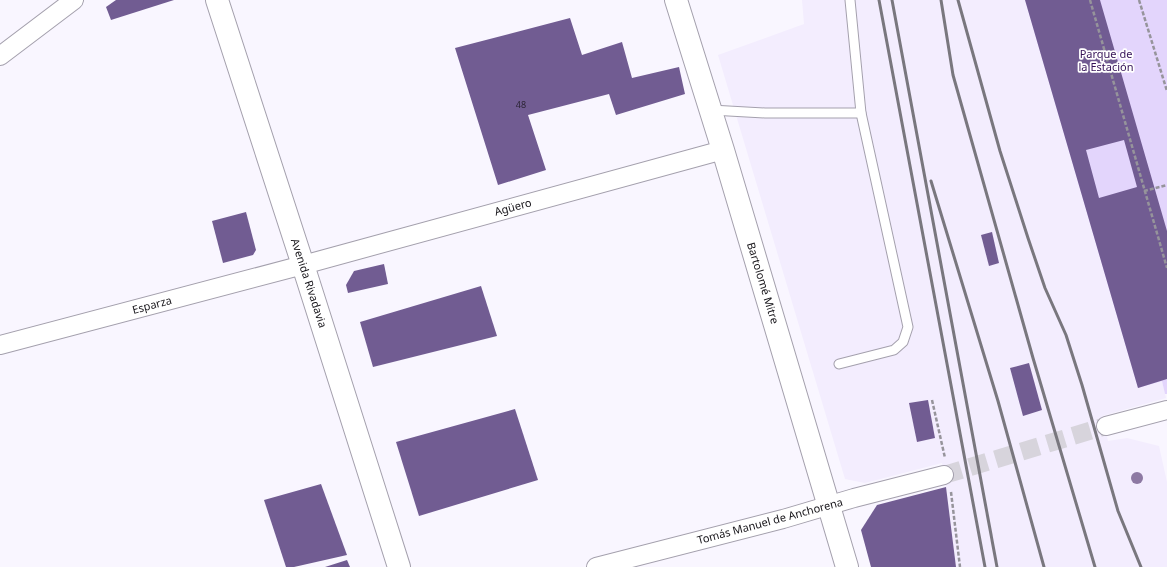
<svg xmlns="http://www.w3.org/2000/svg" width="1167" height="567" font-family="'Noto Sans',sans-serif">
	<rect width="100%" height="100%" fill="#f9f6ff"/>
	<path fill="#f3edfe" d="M802,0H1025L1162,380L1166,398L1102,416L1108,441L1127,438L1159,446L1167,482V567H956L946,487L942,463L865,483L845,479L718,55L804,24Z"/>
	<path fill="#e3d5fc" d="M1025,0H1167V394H1165L1162,381L1138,388Z"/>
	<g fill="#715c92" fill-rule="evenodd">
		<path d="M116,0H174L111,20L106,7Z"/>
		<path d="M1025,0H1100L1167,231V379L1138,388ZM1124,140L1137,187L1099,198L1086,150Z"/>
		<path d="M570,18L582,55L622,42L632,78L679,67L685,94L616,115L609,94L528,115L546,170L498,185L455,48Z"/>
		<path d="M246,212L256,250L253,255L223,263L212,221Z"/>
		<path d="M992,232L999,263L989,266L981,235Z"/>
		<path d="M384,264L388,284L348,293L346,285L354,271Z"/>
		<path d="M481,286L497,336L373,367L360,322Z"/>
		<path d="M1029,363L1042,410L1023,416L1010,368Z"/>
		<path d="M928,400L935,438L917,442L909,403Z"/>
		<path d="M515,409L538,480L419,516L396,442Z"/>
		<path d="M321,484L347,555L294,567H286L264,500Z"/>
		<path d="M946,487L956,567H871L861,530L877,505Z"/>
		<path d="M347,560L350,567H325Z"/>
	</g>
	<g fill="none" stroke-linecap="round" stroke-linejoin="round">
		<path stroke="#d7d4dc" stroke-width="18" stroke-dasharray="18 9" stroke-linecap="butt" d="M944,475L1106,426"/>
		<defs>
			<g id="service">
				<path d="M711,110L765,113H861"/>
				<path d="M839,364L894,350L903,342L908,327L861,113L850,0"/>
			</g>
			<g id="minor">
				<path d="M0,56L74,0"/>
				<path d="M0,345L303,265L723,150"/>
				<path d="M1106,426L1167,410"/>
				<path d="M596,567L783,519L854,498L944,475"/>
			</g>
			<path id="tertiary" d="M676,0L723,150L847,567"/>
			<path id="primary" d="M217,0L303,265L399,567"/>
		</defs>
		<use href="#service" stroke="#a4a0ad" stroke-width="11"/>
		<use href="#minor" stroke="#a4a0ad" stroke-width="20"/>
		<use href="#tertiary" stroke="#a4a0ad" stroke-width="24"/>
		<use href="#primary" stroke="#a4a0ad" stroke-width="24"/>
		<g stroke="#96949b" stroke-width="2.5" stroke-dasharray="4 2" stroke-linecap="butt">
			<path d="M1090,0L1167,268"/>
			<path d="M1139,0L1167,91"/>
			<path d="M1144,191L1167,185"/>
			<path d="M932,400L945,458"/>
			<path d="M951,492L960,567"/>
		</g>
		<use href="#service" stroke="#fff" stroke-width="9"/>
		<use href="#minor" stroke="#fff" stroke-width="18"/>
		<use href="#tertiary" stroke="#fff" stroke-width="22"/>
		<use href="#primary" stroke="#fff" stroke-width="22"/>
		<g stroke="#79777e" stroke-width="3">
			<path d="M879,0L985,567"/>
			<path d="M892,0L997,567"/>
			<path d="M941,0L953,75L1033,358L1095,567"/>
			<path d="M958,0L1000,151L1028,238L1045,288L1066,335L1082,385L1118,511L1141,567"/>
			<path d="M931,181L998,401L1044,567"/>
		</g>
	</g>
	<circle fill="#8d79a3" cx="1137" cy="478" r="6"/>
	<g text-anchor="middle" stroke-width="3.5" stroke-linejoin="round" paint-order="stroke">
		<g font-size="9" fill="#2c2536">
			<text x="521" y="108">48</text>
		</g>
		<g font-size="11" fill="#351358" stroke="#fff">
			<text x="1106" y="58">Parque de<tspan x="1106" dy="13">la Estación</tspan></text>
		</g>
		<g font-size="11" fill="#151318" stroke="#fff">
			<text transform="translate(513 207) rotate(-15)" y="4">Agüero</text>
			<text transform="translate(309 283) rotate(72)" y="4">Avenida Rivadavia</text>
			<text transform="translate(763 283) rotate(73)" y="4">Bartolomé Mitre</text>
			<text transform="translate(152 305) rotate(-15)" y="4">Esparza</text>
			<text transform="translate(770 521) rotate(-15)" y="4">Tomás Manuel de Anchorena</text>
		</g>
	</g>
</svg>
